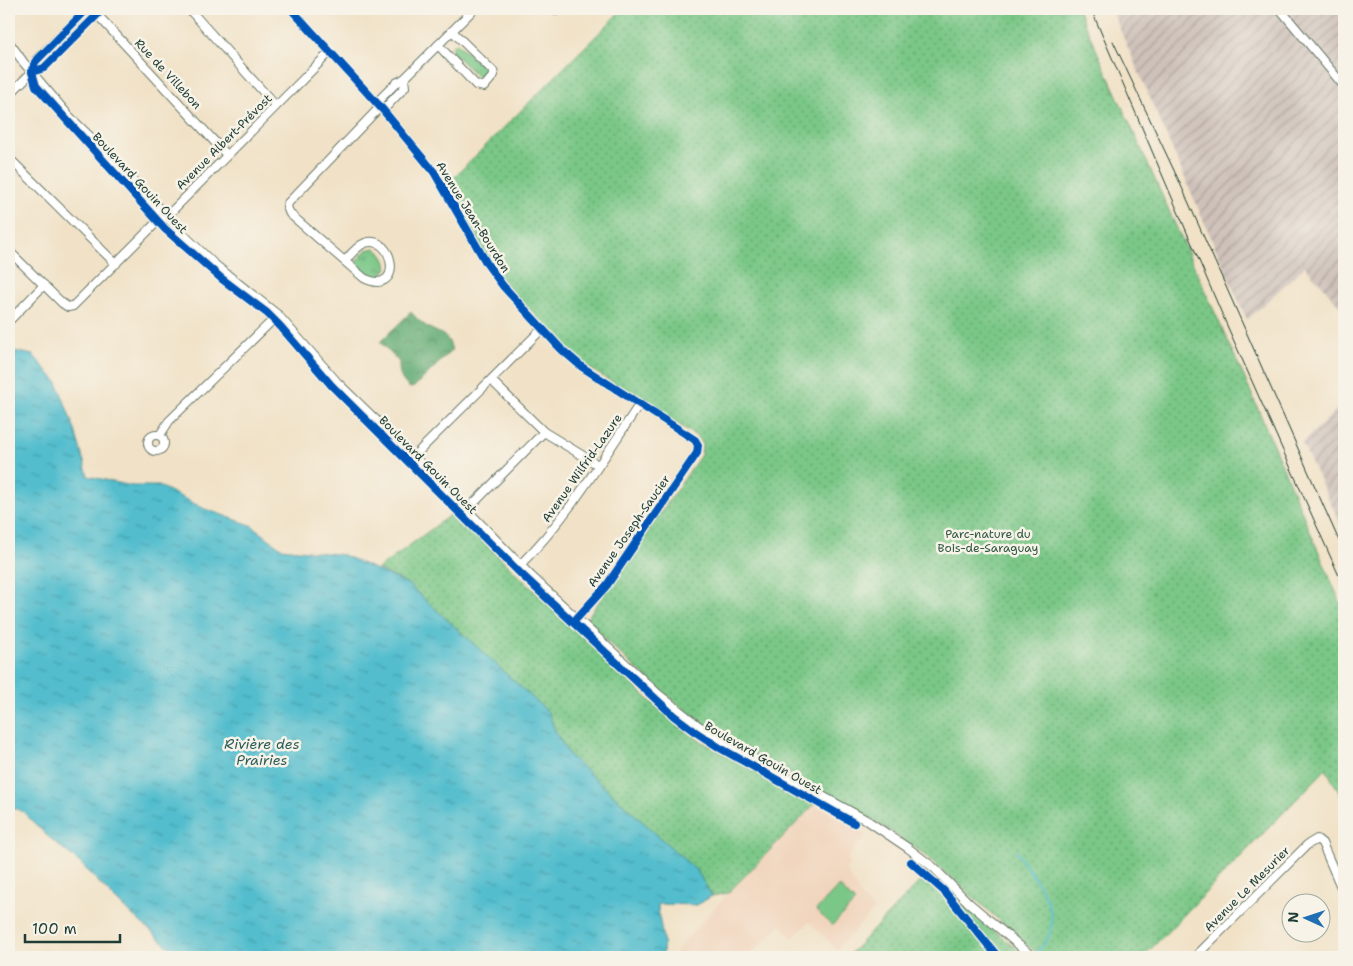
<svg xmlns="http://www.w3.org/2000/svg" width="1353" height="966" font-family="'Shantell Sans',sans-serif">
	<defs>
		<pattern id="industrial-furrows" width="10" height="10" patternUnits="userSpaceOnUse" patternTransform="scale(1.25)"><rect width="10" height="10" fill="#cec1ba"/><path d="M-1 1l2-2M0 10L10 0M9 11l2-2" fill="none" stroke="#a79e98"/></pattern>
		<pattern id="grass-tufts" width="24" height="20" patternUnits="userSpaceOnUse" patternTransform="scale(1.25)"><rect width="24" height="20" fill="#7ac787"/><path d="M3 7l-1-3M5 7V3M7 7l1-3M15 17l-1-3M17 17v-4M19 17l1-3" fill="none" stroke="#63a36f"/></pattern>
		<pattern id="forest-crowns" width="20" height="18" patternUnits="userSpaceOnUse" patternTransform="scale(1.25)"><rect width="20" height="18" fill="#63ac74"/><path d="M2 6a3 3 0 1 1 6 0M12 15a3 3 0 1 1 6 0" fill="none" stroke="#518d60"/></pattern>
		<pattern id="park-dots" width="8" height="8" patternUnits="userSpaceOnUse" patternTransform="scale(1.25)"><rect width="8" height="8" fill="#7ac787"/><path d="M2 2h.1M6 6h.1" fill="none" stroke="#63a36f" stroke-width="1.8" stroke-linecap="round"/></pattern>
		<pattern id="water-ripples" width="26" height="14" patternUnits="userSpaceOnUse" patternTransform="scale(1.25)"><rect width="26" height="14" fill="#52bdcd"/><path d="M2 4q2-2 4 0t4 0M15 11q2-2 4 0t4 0" fill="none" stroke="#439ba7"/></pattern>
	</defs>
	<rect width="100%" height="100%" fill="#f7f3e8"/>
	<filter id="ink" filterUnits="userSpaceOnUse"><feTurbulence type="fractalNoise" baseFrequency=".02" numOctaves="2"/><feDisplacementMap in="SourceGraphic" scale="10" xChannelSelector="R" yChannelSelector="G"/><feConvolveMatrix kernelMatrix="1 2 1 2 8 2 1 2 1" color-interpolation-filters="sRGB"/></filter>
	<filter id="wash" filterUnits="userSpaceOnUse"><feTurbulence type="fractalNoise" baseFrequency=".0096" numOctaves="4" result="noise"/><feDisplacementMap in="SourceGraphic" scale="20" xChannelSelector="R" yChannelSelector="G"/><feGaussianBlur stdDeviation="1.12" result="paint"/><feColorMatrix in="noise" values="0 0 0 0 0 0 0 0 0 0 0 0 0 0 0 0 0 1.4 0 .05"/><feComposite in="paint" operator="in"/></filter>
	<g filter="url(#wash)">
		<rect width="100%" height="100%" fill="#f1e2c7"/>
		<path fill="#f1d5bd" d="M815,804L866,835L847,858L850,865L845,869L864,900L874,910L841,945L837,950L809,922L793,938L780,925L748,957H671L728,893Z"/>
		<g fill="url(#industrial-furrows)">
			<path d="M1111,9H1344V311L1305,266L1247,320Z"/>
			<path d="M1344,403V531L1302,443Z"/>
		</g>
		<g fill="url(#grass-tufts)" stroke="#4c825e">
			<path d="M83,17L87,21L43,65L39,60Z"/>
			<path d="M457,43L487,71L488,75L486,78L480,79L452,52V46Z"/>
			<path d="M375,248C382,253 386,260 387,268L381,276C371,278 359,272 356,261L366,250Z"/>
		</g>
		<path fill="url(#forest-crowns)" stroke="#417454" d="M411,312C415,317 420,322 426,326C440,335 447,332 452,350L414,387L410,388C400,380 399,374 399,362L380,342Z"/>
		<g fill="url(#park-dots)" stroke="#4c825e">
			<path d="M623,9H1078L1249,388L1344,611V801L1326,769L1143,957H1041L924,854L861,812L753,755L699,722L642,674L585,621L701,455L702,443L695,435L591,369L573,356L518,299L502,280L484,254L446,185Z"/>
			<path d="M454,512C503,561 552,608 602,655C633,685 664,716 699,740L815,804L728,893L712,896L697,871L569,755L556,733L548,712L408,584L378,569Z"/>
			<path d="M924,877L956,911L965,905L1026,957H847Z"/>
		</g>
		<path fill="#7ac787" stroke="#4c825e" d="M839,886L855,902L832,926L816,910Z"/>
		<path fill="url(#water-ripples)" stroke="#387d80" d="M9,350L33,355L57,382L75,430L88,476L132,486H159L205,509L251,525L281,548L343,555L408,584L548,712L556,733L569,755L697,871L712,896L697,905L658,904C658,920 667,944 662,957H176L172,950L120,904L79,862L45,834L22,811L13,808L9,809Z"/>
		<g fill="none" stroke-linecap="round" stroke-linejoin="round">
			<path stroke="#52bdcd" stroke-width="2" d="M1016,851C1035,881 1072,920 1037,952"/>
		</g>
	</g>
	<g filter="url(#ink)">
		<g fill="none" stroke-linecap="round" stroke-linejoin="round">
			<defs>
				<g id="minor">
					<path d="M92,9L226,154"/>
					<path d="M189,9L276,106"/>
					<path d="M291,9L383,110L434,172L487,264L503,286L561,349L582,367L695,440L698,445L697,453L607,585L577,618"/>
					<path d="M552,9L559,10L562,9"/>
					<path d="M1280,9L1344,86"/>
					<path d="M9,42L24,63L69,116L106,152L187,238L214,264L278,315L337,382L440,482L531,576L658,694L696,724L720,740L868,821L908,848L933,867L969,903L1033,957"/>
					<path d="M438,45L476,85L484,87L494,75L493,71L452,31"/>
					<path d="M32,72L36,60L87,9"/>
					<path d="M9,95L32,72L44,68L103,9"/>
					<path d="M376,103L396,83L404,79L474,9"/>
					<path d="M383,110L405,87L404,79"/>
					<path d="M9,158L116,264"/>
					<path d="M9,251L62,303L68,307L73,306L154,225L172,211L330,52"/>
					<path d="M345,261C350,255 357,246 365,243C395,233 404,298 364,278L290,214L287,207L288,203L380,107"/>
					<path d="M9,321L44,285"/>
					<path d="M491,380L544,432L598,465"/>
					<circle cx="156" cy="443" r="8"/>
					<path d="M160,435L169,421L278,315"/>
					<path d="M414,456L542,329"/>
					<path d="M466,511L544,432"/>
					<path d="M520,565C568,517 602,460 639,405"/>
					<path d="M1195,957L1307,845L1317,839L1322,843L1344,894"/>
				</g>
			</defs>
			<use href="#minor" stroke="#687767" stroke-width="10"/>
			<use href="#minor" stroke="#fff" stroke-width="8"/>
			<g stroke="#1f3d34" stroke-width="1">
				<path d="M1091,9L1225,321L1344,587"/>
				<path d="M1113,41L1179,181L1344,552"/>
			</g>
			<defs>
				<g id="cycleway">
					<path d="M87,9L35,62L32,72L36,86L165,229L222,279L267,313L280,326L332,386L521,574L674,716L694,731L720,748L854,823"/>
					<path d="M291,9L383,110L434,172L487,264L503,286L561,349L582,367L695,440L698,445L697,453L607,585L577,618"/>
					<path d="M32,72L44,68L103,9"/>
					<path d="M911,862L944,891L998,957"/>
				</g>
			</defs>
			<use href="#cycleway" stroke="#f7f3e8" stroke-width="11"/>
			<use href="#cycleway" stroke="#0057b8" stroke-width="8"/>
		</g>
	</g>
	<g text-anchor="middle" stroke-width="5" stroke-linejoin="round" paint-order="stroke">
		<g font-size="12" fill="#1f3d34" stroke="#f7f3e8">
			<text transform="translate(168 74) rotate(47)" y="4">Rue de Villebon</text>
			<text transform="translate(224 142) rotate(-45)" y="4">Avenue Albert-Prévost</text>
			<text transform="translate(140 183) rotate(47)" y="4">Boulevard Gouin Ouest</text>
			<text transform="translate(473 217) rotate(58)" y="4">Avenue Jean-Bourdon</text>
			<text transform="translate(428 465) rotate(45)" y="4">Boulevard Gouin Ouest</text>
			<text transform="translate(582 468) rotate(-55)" y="4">Avenue Wilfrid-Lazure</text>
			<text transform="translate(629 531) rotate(-55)" y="4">Avenue Joseph-Saucier</text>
			<text transform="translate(763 758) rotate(30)" y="4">Boulevard Gouin Ouest</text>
			<text transform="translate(1247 889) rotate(-45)" y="4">Avenue Le Mesurier</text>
		</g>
		<g font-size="12" fill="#315945" stroke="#f7f3e8">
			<text x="988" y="538">Parc-nature du<tspan x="988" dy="14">Bois-de-Saraguay</tspan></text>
		</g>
		<g font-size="14" font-style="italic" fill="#2c5d5a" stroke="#f7f3e8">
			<text x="262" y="749">Rivière des<tspan x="262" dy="16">Prairies</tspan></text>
		</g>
	</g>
	<rect width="1353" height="966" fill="none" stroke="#f7f3e8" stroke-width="30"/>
	<g transform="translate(1306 918) rotate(273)"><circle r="24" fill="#f7f3e8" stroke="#a1aaa0"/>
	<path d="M0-4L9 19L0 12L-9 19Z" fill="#1f6fb2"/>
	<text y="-8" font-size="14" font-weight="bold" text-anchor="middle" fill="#1f3d34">N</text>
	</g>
	<path d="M25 934v8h95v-8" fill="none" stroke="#1f3d34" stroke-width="2.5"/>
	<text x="32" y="934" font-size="15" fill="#1f3d34" stroke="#f7f3e8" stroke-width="4" paint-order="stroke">100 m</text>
</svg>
